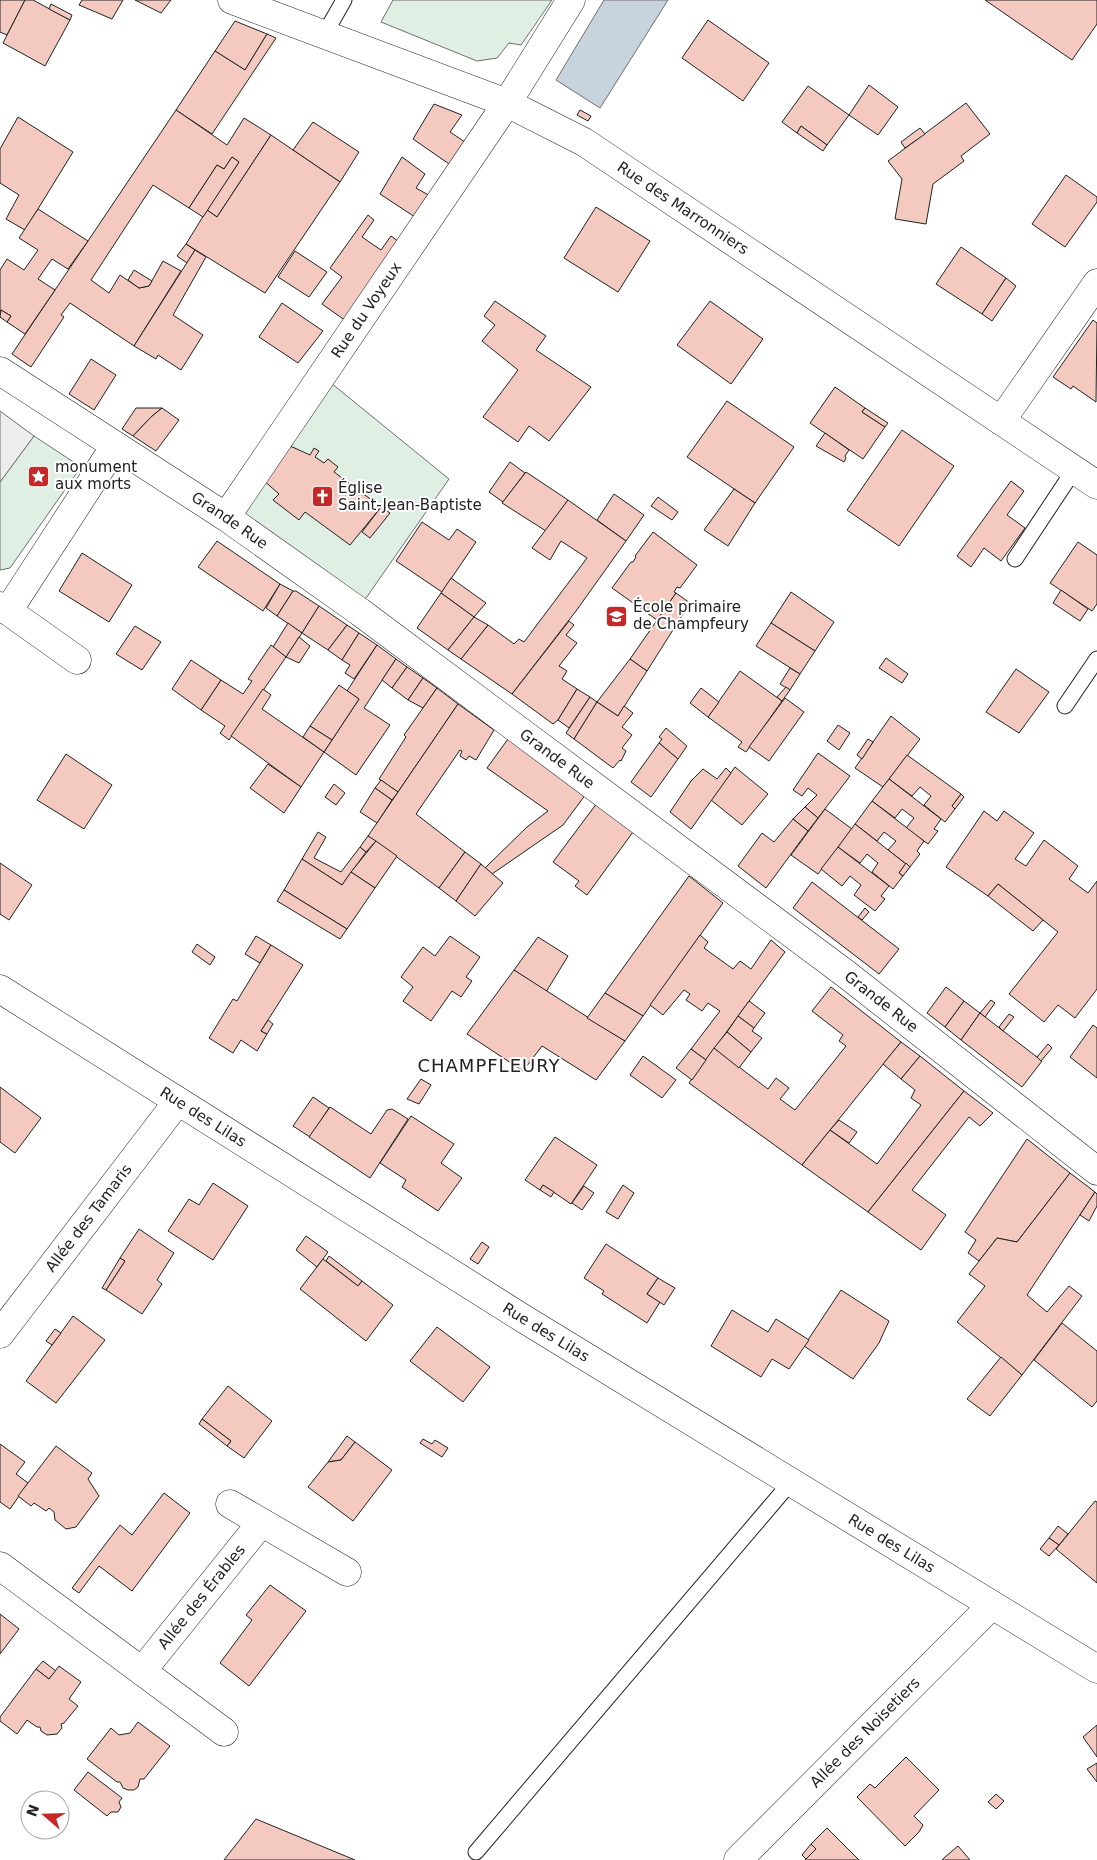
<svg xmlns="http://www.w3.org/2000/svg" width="1097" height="1860" font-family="'DejaVu Sans',sans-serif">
	<rect width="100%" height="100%" fill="#fff"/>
	<g fill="#e0efe3" stroke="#6f6f6f">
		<path d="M393,0H552L521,45L509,43L497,58L477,61L381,22Z"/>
		<path d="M331,383L449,479L364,601L238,519Z"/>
		<path d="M34,436L81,467L10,568L0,570V482Z"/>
	</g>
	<path fill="#ededed" stroke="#6f6f6f" d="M0,411L34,436L0,482Z"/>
	<path fill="#c7d3dd" stroke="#6f6f6f" d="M604,0H668L600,108L556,80Z"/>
	<g fill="#f3c9c0" stroke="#222">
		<path d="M0,0H25L7,35L0,32Z"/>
		<path d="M25,0H33L70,20L45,66L3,43Z"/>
		<path d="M82,0H123L112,19L79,5Z"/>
		<path d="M135,0H171L161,13Z"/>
		<path d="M985,0H1097V24L1072,60Z"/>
		<path d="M51,4L72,15L70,20L49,9Z"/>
		<path d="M708,20L769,63L743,101L682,58Z"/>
		<path d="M235,21L267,34L245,70L215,51Z"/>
		<path d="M267,34L276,38L212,134L176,110L215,51L245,70Z"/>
		<path d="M869,85L898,107L878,135L849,115Z"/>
		<path d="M808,86L849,115L827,145L801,126L797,133L782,122Z"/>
		<path d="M966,103L990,134L961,156L964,161L933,184L926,224L895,219L902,179L888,161Z"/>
		<path d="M434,104L462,115L450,132L465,142L452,166L413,139Z"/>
		<path d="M176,110L227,145L244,118L271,135L217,217L207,210L239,162L232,157L224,169L217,165L189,208L153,185L91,280L109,293L120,275L139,288L149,286L163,261L181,271L134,346L70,303L61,315L64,317L31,367L12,354Z"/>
		<path d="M580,110L591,116L588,121L577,115Z"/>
		<path d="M18,117L73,152L25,230L6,219L19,195L0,183V149Z"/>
		<path d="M313,122L359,152L340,182L293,150Z"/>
		<path d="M801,126L827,145L823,151L797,133Z"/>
		<path d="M920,128L925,134L905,148L901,142Z"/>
		<path d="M271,135L340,182L265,293L186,244L207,210L217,217Z"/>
		<path d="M232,157L239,162L203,217L189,208L217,165L224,169Z"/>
		<path d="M402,157L425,174L416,188L432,197L418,219L380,194Z"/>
		<path d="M1066,175L1097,197V202L1065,247L1032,224Z"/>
		<path d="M596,207L650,241L618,292L564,258Z"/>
		<path d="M38,209L88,241L68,269L52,259L38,279L55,290L25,334L7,322L11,316L1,310L0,312V270L7,259L24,270L38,250L19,238Z"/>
		<path d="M368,215L374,220L362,237L381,250L391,236L403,245L346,321L322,304L342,277L330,268Z"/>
		<path d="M186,244L195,250L187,263L177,256Z"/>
		<path d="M961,247L1006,278L982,314L936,284Z"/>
		<path d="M195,250L206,257L173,315L203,335L181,370L158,355L156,359L134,346Z"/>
		<path d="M295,251L327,272L309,297L278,277Z"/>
		<path d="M134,270L152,281L149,286L139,288L128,280Z"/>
		<path d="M1006,278L1016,286L992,321L982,314Z"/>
		<path d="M495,301L546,336L536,350L591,387L549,441L529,426L518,442L483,417L518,370L482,341L495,325L484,316Z"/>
		<path d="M710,301L763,339L731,384L677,345Z"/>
		<path d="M282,303L323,331L298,363L259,337Z"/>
		<path d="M1,310L11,316L7,322L0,317Z"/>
		<path d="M1093,320L1097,323L1096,402L1073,386L1071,389L1053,377Z"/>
		<path d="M91,359L116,375L94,410L69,394Z"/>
		<path d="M835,387L865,408L862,412L885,427L863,459L810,423Z"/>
		<path d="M727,401L794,447L755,503L687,457Z"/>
		<path d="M136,408H162L151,417L133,436L122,429Z"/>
		<path d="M162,408L179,420L156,451L133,436L151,417Z"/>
		<path d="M865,408L888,423L885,427L862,412Z"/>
		<path d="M902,430L954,466L899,546L847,510Z"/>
		<path d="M825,433L849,450L845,456L846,458L844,462L816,446Z"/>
		<path d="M288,445L310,455L314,448L319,451L315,457L324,463L328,459L338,467L334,472L381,507L350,545L305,512L299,520L273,500L279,494L262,479Z"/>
		<path d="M510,462L525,473L503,502L489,492Z"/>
		<path d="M526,472L568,500L546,531L502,503Z"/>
		<path d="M1011,481L1024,491L1007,515L1025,528L1001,561L984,548L971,567L957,556Z"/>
		<path d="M734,489L755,503L728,546L704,530Z"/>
		<path d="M614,494L644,515L626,541L597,520Z"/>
		<path d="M658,497L678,512L672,520L651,506Z"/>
		<path d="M568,500L626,541L576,611L512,694L461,659L488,625L514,644L519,639L524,642L587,558L561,541L550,560L532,548Z"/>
		<path d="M381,507L390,513L370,538L362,532Z"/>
		<path d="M422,522L449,540L457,529L476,542L442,592L396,561Z"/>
		<path d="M653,532L697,565L680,588L677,587L674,592L676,593L657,620L612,588L631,562H633L636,557L635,556Z"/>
		<path d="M217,541L280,584L263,611L198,567Z"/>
		<path d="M1078,542L1097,555V604L1092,611L1050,583Z"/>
		<path d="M82,553L132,585L109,622L59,591Z"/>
		<path d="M451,578L486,603L474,617L441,593Z"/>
		<path d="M280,584L293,591L277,616L266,608Z"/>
		<path d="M1061,590L1088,609L1080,621L1053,603Z"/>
		<path d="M293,591H296L319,606L302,633L277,616Z"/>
		<path d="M791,592L834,622L815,651L771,623Z"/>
		<path d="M441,593L474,617L448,650L417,628Z"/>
		<path d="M676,593L690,603L647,671L630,659Z"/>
		<path d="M319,606L347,625L328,650L302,633Z"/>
		<path d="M474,617L488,625L461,659L448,650Z"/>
		<path d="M569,621L574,625L566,635L577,643L559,666L567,671L562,679L577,689L558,720L553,724L512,694Z"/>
		<path d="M288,623L302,633L286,657L273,647Z"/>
		<path d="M771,623L815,651L800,674L756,646Z"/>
		<path d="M347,625L359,633L342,660L328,650Z"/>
		<path d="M135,626L161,642L142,670L116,654Z"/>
		<path d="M359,633L377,645L354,679L345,673L350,665L342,660Z"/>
		<path d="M299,637L310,646L299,663L286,657Z"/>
		<path d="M271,645L286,657L229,740L220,733L225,726L201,710L221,680L243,694L252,681L248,679Z"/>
		<path d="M377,645L396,659L364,708L390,725L356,775L324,752L359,699L347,691Z"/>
		<path d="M886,658L908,674L902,683L879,668Z"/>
		<path d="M396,659L407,667L392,688L382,680Z"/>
		<path d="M630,659L647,671L618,716L597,702Z"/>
		<path d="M191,660L221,680L201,710L172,689Z"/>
		<path d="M407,667L423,678L408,700L392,688Z"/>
		<path d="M790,668L800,674L790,690L780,684Z"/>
		<path d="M1016,669L1049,692L1019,733L986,712Z"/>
		<path d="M740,671L782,701L746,752L738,747L742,742L708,717Z"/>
		<path d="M423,678L437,688L423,708L408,700Z"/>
		<path d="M339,685L359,699L332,740L310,726Z"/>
		<path d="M786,687L790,690L782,701L777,697Z"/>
		<path d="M437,688L458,704L398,792L379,779L406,737L404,735Z"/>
		<path d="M701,688L719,702L708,717L690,703Z"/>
		<path d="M263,689L271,695L262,709L324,752L301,787L231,736Z"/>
		<path d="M577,689L590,697L569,728L558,720Z"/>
		<path d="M590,697L597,702L574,739L566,733Z"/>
		<path d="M785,698L804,712L769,761L749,747Z"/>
		<path d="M597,702L618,716L624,706L633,713L622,727L632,735L622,748L626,751L621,761L620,760L613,768L574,739Z"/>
		<path d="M458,704L494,730L476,760L469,756L466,760L460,756L462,751L460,750L416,814L465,852L439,888L368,836Z"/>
		<path d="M891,716L920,739L883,787L855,768Z"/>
		<path d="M838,725L850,733L839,750L827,741Z"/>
		<path d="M310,726L332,740L324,752L303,737Z"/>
		<path d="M666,728L687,746L678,759L659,743L662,739L659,737Z"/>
		<path d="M508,739L586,794L563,825L492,874L485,868L527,827L548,811L487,768Z"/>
		<path d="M868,739L873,742L862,759L857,755Z"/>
		<path d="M659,743L678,759L651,797L631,782Z"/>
		<path d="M818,753L850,776L818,818L805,807L817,795L808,788L802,796L793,790Z"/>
		<path d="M66,754L112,785L84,829L37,800Z"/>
		<path d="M907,755L961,794L952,806L955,809L945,822L924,805L931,796L920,787L912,796L889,779Z"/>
		<path d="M268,764L301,787L284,813L250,788Z"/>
		<path d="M735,767L768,794L742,825L711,800Z"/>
		<path d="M726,768L731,773L691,829L670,812L691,781L703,769L717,779Z"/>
		<path d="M889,779L941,819L934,829L938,831L928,844L906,828L914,818L902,809L895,818L872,801Z"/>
		<path d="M381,780L398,792L392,800L375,788Z"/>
		<path d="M334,784L345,793L336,805L325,797Z"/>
		<path d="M375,788L392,800L377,823L360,812Z"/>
		<path d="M961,794L964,797L955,809L952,806Z"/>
		<path d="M872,801L924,841L917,851L920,854L910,867L888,850L896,841L884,832L877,841L855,824Z"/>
		<path d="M597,803L633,832L587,895L575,886L579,881L553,862Z"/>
		<path d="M805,807L818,818L808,831L793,819Z"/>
		<path d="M825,809L852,829L818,874L791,855Z"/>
		<path d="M984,811L997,821L1004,811L1034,833L1015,859L1026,866L1044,840L1078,866L1069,879L1088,893L1097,881V989L1075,1018L1058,1005L1044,1022L1009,994L1058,932L998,884L988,896L946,867Z"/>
		<path d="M793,819L808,831L766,888L738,866L762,833L774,842Z"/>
		<path d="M855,824L906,864L899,873L903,876L893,889L872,872L878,863L867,854L860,863L838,847Z"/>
		<path d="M318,832L326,837L314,858L341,872L360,847L366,852L342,885L302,859Z"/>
		<path d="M368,836L376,841L366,852L360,847Z"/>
		<path d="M376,841L397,856L375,888L351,872Z"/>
		<path d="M838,847L889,886L881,896L885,899L875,911L854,895L861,885L850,876L842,886L821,869Z"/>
		<path d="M465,852L481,864L456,901L439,888Z"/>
		<path d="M302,859L342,885L351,872L375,888L347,929L284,890Z"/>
		<path d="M0,863L32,885L9,920L0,914Z"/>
		<path d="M906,863L910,867L903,876L899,873Z"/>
		<path d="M481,864L503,883L475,916L456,901Z"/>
		<path d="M689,876L723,903L643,1016L605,993Z"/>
		<path d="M812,882L899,949L879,974L793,908Z"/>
		<path d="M998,884L1043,920L1033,931L988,896Z"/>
		<path d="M284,890L347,929L340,939L277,901Z"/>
		<path d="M865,908L869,912L862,920L858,917Z"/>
		<path d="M700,935L708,942L704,948L733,969L740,961L751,969L771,940L785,952L706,1060L691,1049L720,1011L708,1003L702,1011L686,1000L690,994L684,990L663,1015L650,1005Z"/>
		<path d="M256,936L271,945L260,963L245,954Z"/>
		<path d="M450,936L480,957L466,977L472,981L461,997L452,991L431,1021L403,1001L413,987L401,977L423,947L435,956Z"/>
		<path d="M538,937L568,956L546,992L514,970Z"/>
		<path d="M197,944L215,957L210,965L192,952Z"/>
		<path d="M271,945L303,965L261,1031L267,1034L257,1051L241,1040L233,1053L209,1038L233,999L237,1001Z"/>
		<path d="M514,970L625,1041L596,1080L542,1046L523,1071L467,1034Z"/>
		<path d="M831,987L901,1042L802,1165L689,1083L714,1048L768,1089L776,1078L789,1088L780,1099L795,1110L846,1046L839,1041L843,1035L812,1011Z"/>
		<path d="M946,987L964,1001L945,1027L927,1013Z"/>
		<path d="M605,993L643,1016L625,1041L587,1018Z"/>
		<path d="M991,1000L995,1003L985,1017L980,1013Z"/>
		<path d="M749,1001L765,1013L754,1028L738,1016Z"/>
		<path d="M964,1001L980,1013L961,1040L945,1027Z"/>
		<path d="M980,1013L1042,1061L1022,1087L961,1040Z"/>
		<path d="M1009,1014L1014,1017L1003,1031L999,1027Z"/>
		<path d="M738,1016L754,1028L752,1031L762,1038L751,1052L727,1032Z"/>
		<path d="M268,1020L273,1024L267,1034L261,1031Z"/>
		<path d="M1093,1025L1097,1028V1078L1070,1057Z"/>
		<path d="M727,1032L751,1052L739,1068L714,1048Z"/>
		<path d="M901,1042L920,1056L901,1079L883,1064Z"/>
		<path d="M1048,1044L1052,1048L1041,1061L1037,1057Z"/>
		<path d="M691,1049L706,1060L692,1080L676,1068Z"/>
		<path d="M643,1056L676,1080L662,1098L630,1075Z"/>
		<path d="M920,1056L964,1091L868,1212L802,1165L830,1130L877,1164L921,1105L911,1098L915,1090L901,1079Z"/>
		<path d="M421,1079L431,1085L419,1104L407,1099Z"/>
		<path d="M0,1087L41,1118L15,1153L0,1142Z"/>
		<path d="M964,1091L993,1113L980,1126L969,1117L912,1190L946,1215L921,1250L868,1212Z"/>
		<path d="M313,1097L329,1108L310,1137L293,1126Z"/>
		<path d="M330,1107L371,1134L387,1110L392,1109L408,1119L370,1178L309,1137Z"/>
		<path d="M411,1116L454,1144L441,1163L462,1178L438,1211L402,1187L406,1180L380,1163Z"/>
		<path d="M839,1120L857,1132L849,1143L830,1130Z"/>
		<path d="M555,1137L597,1165L571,1204L543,1185L540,1190L525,1180Z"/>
		<path d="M1027,1139L1070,1173L1017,1242L997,1238L979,1261L968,1253L976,1240L965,1232Z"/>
		<path d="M1070,1173L1095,1192L1027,1295L1047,1312L1069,1286L1082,1296L1022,1375L957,1322L985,1286L969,1274L997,1238L1017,1242Z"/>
		<path d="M213,1183L248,1206L213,1260L168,1231L189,1199L199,1205Z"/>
		<path d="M543,1185L554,1192L551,1197L540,1190Z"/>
		<path d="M623,1185L634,1193L618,1219L606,1212Z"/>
		<path d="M584,1186L594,1193L582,1210L572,1203Z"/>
		<path d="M1095,1192L1097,1194V1206L1089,1221L1080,1215Z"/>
		<path d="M139,1229L174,1253L157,1280L162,1284L142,1314L106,1290L125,1261L120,1258Z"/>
		<path d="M306,1236L328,1252L317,1267L296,1250Z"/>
		<path d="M482,1242L489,1247L478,1264L470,1259Z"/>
		<path d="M606,1244L658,1278L647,1294L660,1302L647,1323L602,1294L604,1291L584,1278Z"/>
		<path d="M329,1256L362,1281L358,1286L326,1261Z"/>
		<path d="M120,1258L125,1261L106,1290L102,1288Z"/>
		<path d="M323,1259L358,1286L362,1281L393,1305L366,1341L300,1289Z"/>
		<path d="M658,1278L675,1288L664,1305L647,1294Z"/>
		<path d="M841,1290L889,1321L879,1343L853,1379L804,1346Z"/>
		<path d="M732,1310L768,1332L776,1319L809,1340L789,1369L772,1359L761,1377L711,1346Z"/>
		<path d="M73,1316L105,1340L56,1403L26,1381Z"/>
		<path d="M1062,1323L1097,1351V1401L1092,1407L1034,1360Z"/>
		<path d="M437,1327L490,1367L463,1402L410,1361Z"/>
		<path d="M55,1329L61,1333L52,1345L46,1341Z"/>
		<path d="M1001,1357L1022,1375L990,1416L967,1399Z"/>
		<path d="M228,1386L272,1421L244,1458L227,1446L231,1441L202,1419Z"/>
		<path d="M202,1419L231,1441L227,1446L199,1424Z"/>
		<path d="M347,1436L355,1442L341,1460L328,1462Z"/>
		<path d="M423,1439L432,1444L435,1440L448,1448L442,1457L420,1443Z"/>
		<path d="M355,1442L392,1470L353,1521L308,1487L328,1462L341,1460Z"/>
		<path d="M0,1444L25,1462L16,1474L28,1483L10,1509L0,1502Z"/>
		<path d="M56,1446L92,1473L88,1479L99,1496L76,1527L66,1529L55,1520L54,1512L49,1508L46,1511L34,1503L31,1506L18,1496Z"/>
		<path d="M164,1493L190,1513L132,1591L99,1566L79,1593L72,1588L120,1525L132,1535Z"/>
		<path d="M1095,1501L1097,1502V1583L1056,1549Z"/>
		<path d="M1058,1526L1068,1534L1059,1545L1049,1538Z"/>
		<path d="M1049,1538L1059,1545L1049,1556L1040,1549Z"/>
		<path d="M270,1585L306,1611L249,1686L220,1663L252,1620L246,1615Z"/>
		<path d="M0,1614L19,1629L0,1654Z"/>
		<path d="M43,1661L56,1671L49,1679L36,1669Z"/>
		<path d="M59,1666L81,1682L69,1699L78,1706L64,1723L61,1724L62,1728L57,1734L47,1735L41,1731L40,1727H37L27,1720L17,1734L0,1721V1717L36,1669L49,1679Z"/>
		<path d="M138,1722L170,1746L144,1779H140L138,1787L134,1790H128L123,1788L120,1782H117L87,1759L111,1728L119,1735L130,1733Z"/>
		<path d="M1097,1725V1757L1083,1737Z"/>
		<path d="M906,1757L939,1790L914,1816L923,1825L919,1832L905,1846L857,1797L870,1784L875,1788Z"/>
		<path d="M1097,1763V1782L1087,1769Z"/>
		<path d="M88,1772L122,1798L119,1802L121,1807L118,1812H111L107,1816L74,1790Z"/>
		<path d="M996,1794L1004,1801L996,1809L988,1802Z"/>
		<path d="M256,1819L355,1860H224Z"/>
		<path d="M827,1828L859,1860H805L816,1849L811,1844Z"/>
		<path d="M811,1844L816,1849L806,1859L802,1855Z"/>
		<path d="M958,1846L970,1860H942L945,1857Z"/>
	</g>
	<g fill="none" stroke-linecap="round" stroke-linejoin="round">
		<defs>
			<g id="lane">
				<path d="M324,35L344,0"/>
				<path d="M1015,559L1074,470"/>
				<path d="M1065,706L1097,659"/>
				<path d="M476,1852L791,1482"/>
			</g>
			<g id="street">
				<path id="s1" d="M0,371L226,517L360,612L846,974L1097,1171"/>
				<path d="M1001,421L1097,283"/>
				<path id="s2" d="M226,517L507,103"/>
				<path d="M0,606L8,611L115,446"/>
				<path d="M8,611L77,660"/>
				<path id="s3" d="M0,989L524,1319L1097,1669"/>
				<path id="s4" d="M0,1334L178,1101"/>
				<path d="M230,1504L347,1572"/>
				<path d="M0,1566L224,1732"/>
				<path id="s5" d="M142,1671L261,1523"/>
				<path id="s6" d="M738,1860L992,1605"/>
			</g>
			<g id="secondary">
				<path id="s7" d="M232,0L507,103L584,142L1097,485"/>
				<path d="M507,103L571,0"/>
			</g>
		</defs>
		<use href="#lane" stroke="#222" stroke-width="17"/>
		<use href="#street" stroke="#222" stroke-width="29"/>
		<use href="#secondary" stroke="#222" stroke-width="29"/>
		<use href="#lane" stroke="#fff" stroke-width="15"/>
		<use href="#street" stroke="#fff" stroke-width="28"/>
		<use href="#secondary" stroke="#fff" stroke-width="28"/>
	</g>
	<defs>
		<symbol id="sight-square" viewBox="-11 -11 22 22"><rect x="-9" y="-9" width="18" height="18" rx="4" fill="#c62828" stroke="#fff"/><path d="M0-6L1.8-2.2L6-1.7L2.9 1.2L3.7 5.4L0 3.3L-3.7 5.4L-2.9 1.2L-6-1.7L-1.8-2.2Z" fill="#fff"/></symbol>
		<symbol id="church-square" viewBox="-11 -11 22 22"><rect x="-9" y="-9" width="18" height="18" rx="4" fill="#c62828" stroke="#fff"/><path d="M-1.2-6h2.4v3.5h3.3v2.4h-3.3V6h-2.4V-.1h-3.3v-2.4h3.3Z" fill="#fff"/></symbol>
		<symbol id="school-square" viewBox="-11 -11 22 22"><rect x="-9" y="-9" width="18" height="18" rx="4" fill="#c62828" stroke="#fff"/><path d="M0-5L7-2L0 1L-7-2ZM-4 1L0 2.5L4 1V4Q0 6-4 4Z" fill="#fff"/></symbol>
	</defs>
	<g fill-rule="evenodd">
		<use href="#sight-square" x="26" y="464" width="25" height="25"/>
		<use href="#church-square" x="310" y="484" width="25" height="25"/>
		<use href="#school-square" x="604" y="604" width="25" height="25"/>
	</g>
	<g text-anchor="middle" stroke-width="4" stroke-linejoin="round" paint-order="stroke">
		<g font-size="15" fill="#222" stroke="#fff">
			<text dy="5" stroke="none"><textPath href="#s7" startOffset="499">Rue des Marronniers</textPath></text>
			<text dy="5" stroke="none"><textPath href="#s2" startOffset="250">Rue du Voyeux</textPath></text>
			<text dy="5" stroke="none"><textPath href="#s1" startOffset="274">Grande Rue</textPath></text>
			<text dy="5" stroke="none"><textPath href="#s1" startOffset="679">Grande Rue</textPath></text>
			<text dy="5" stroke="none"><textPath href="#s1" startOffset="1084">Grande Rue</textPath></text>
			<text dy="5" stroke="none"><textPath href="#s3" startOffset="240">Rue des Lilas</textPath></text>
			<text dy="5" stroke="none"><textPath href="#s4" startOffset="146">Allée des Tamaris</textPath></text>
			<text dy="5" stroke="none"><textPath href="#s3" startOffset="645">Rue des Lilas</textPath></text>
			<text dy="5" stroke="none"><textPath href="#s3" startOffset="1050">Rue des Lilas</textPath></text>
			<text dy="5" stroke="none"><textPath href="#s5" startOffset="95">Allée des Érables</textPath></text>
			<text dy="5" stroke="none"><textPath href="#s6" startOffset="180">Allée des Noisetiers</textPath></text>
		</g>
		<g font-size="15" fill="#222" stroke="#fff" text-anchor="start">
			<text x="55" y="472">monument<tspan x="55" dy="17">aux morts</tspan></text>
			<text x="338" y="493">Église<tspan x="338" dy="17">Saint-Jean-Baptiste</tspan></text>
			<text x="633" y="612">École primaire<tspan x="633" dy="17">de Champfeury</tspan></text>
		</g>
		<g font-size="18" letter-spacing="1" fill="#222" stroke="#fff">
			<text x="489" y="1072">CHAMPFLEURY</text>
		</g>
	</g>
	<g transform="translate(45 1815) rotate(290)"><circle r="24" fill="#ffffff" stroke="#a7a7a7"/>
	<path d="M0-4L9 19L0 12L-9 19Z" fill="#c62828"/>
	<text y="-8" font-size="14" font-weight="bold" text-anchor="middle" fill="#222222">N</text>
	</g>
</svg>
